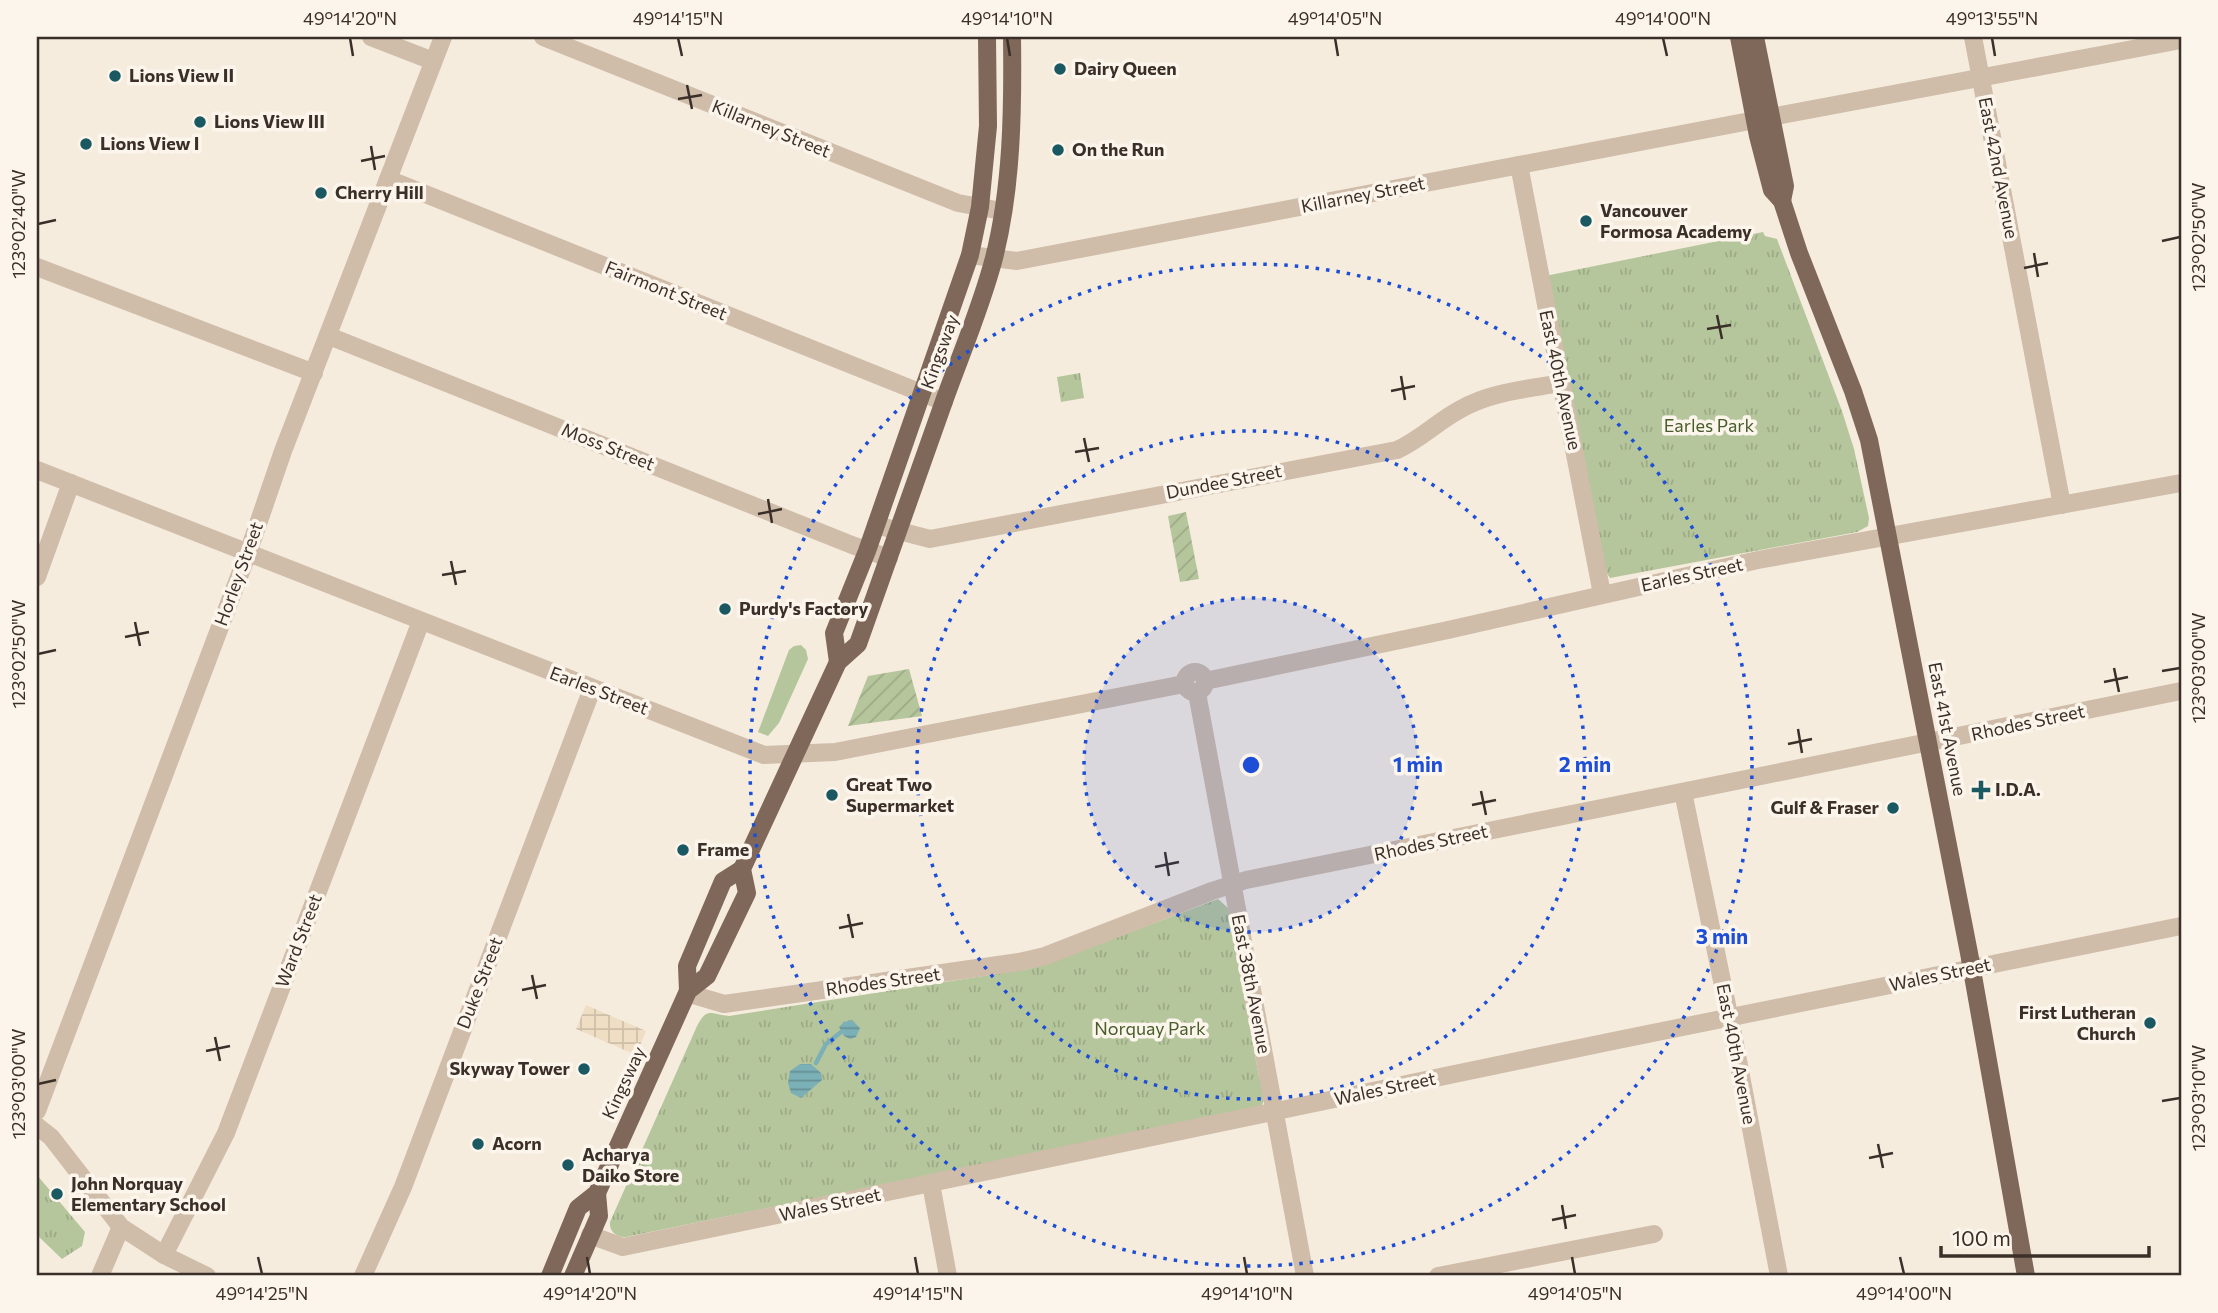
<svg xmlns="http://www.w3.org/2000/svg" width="2218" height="1313" font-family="Commissioner,sans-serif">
	<defs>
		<pattern id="park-tufts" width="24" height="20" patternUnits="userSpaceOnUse" patternTransform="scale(1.75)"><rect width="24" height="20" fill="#b6c69c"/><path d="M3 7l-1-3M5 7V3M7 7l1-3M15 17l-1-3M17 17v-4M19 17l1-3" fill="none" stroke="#9daa86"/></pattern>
		<pattern id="garden-furrows" width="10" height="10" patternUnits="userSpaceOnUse" patternTransform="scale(1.75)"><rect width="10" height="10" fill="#b6c69c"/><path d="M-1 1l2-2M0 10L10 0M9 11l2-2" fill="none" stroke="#9daa86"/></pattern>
		<pattern id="plaza-grid" width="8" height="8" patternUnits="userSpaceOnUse" patternTransform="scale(1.75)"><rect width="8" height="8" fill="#efdec4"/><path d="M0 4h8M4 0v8" fill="none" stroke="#cebfa8"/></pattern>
		<pattern id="water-rules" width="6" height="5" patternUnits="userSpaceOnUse" patternTransform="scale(1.75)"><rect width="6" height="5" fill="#7ab0b6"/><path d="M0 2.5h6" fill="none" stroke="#659094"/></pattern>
	</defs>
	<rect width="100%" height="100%" fill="#f5ecde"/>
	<path fill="#b6c69c" d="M801,645L806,650L808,659L779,723L768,736L758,732L789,650L794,646Z"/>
	<g fill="url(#park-tufts)">
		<path d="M1763,232L1765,236L1777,239L1842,411L1854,449L1869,518L1868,526L1857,532L1610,578L1606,572L1545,276Z"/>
		<path d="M1080,373L1084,398L1061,402L1057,377Z"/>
		<path d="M1218,899L1228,908L1259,1077C1266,1084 1266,1099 1261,1107L626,1237C617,1237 609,1232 610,1222L697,1026C707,1006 712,1015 729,1016L1028,969L1046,964Z"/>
		<path d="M37,1175L85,1232L82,1246L62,1259L37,1235Z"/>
	</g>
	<g fill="url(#garden-furrows)">
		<path d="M1186,512L1199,579L1180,582L1168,516Z"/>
		<path d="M909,669L922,716L848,726L868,676Z"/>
	</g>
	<path fill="url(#plaza-grid)" d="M586,1005L646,1031L636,1055L576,1029Z"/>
	<g fill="url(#water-rules)">
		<path d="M852,1020L860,1028L856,1037L850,1039L844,1036L839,1027L844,1022Z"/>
		<path d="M800,1064H811L821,1073L822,1080L801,1098L791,1093L788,1083L790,1071Z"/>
	</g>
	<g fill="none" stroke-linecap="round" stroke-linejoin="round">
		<path stroke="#7ab0b6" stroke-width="4.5" d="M816,1063L826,1044L841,1032"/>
		<g stroke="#cfbca9" stroke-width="18">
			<path d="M371,37L433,61"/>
			<path d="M543,37L958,203L1002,211"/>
			<path d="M1973,37L2062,505"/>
			<path d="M1771,117L2181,40"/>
			<path d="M1519,165L1602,594"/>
			<path d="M388,179L944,402"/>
			<path d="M970,255L1017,261L1755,120"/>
			<path d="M37,267L314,373"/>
			<path d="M329,336L852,545L889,558"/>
			<path d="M37,470L764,755L835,752L1184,684"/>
			<path d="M876,525L930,539L1397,450C1421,439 1438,421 1461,409C1490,392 1528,389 1561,383"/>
			<path d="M37,577L71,483"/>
			<circle cx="1195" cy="682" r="10"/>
			<path d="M1205,681L1448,630L1758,560L2181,483"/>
			<path d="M1197,693L1305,1276"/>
			<path d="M1683,792L1733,1034L1779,1276"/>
			<path d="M687,993L724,1004L1019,962L1045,956L1212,891L1246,880L2181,691"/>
			<path d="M37,1111L248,553L283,451L443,37"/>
			<path d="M37,1126L51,1137L121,1227L164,1255L207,1276"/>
			<path d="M931,1184L948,1276"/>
			<path d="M590,1235L623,1247L1618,1040L2181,926"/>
			<path d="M164,1255L226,1133L421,621"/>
			<path d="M100,1276L121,1227"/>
			<path d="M363,1276L403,1187L592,689"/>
			<path d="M1438,1276L1654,1234"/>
		</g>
		<g stroke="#7f6859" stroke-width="18">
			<path d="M1739,37L1758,136L1772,190L1782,201L1799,253L1853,391L1869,440L1969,953L2026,1276"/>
			<path d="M1755,37L1785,186L1782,201"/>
			<path d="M838,662L834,633L867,551L970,255L980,207L988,126L987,37"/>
			<path d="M688,991L687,966L723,881L742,869"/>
			<path d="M550,1276L578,1208L597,1193L688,991L707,976L747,893L742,869L838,662L858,644C887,564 914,484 943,404C960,356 981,308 994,258C1012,187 1013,110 1012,37"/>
			<path d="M573,1276L599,1216L597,1193"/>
		</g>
	</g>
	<path fill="none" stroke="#3b3029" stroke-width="2.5" d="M350,38L353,56M678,38L682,56M1007,38L1010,56M1335,38L1338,56M1663,38L1667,56M1992,38L1995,56M687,85L692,109M678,99L702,95M371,146L375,170M361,161L385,156M38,224L56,220M2162,241L2180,237M2034,253L2038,277M2024,268L2048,263M1717,315L1722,339M1707,329L1731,325M1401,376L1405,400M1391,391L1415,386M1084,438L1089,462M1075,452L1099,448M768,499L772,523M758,514L782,509M451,561L456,585M442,575L466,571M135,622L140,646M125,637L149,632M38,654L56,650M2114,668L2119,692M2162,671L2180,668M2104,682L2128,677M1798,729L1802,753M1788,744L1812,739M1481,791L1486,815M1472,805L1496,800M1165,852L1169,876M1155,867L1179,862M848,914L853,938M839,928L863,923M532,975L537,999M522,990L546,985M215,1037L220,1061M206,1051L230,1046M38,1084L56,1080M2162,1101L2180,1098M1878,1144L1883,1168M1869,1158L1893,1153M1562,1205L1566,1229M1552,1220L1576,1215M258,1257L262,1274M587,1257L590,1274M915,1257L918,1274M1244,1257L1247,1274M1572,1257L1575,1274M1900,1257L1904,1274"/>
	<circle cx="1251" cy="765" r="167" fill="#1d4ed8" fill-opacity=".12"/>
	<g fill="none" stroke="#1d4ed8" stroke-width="3.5" stroke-dasharray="3.5 7">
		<circle cx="1251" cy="765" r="167"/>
		<circle cx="1251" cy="765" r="334"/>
		<circle cx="1251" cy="765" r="501"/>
	</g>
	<g fill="#1a5962" stroke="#fcf5ec" stroke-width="2.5">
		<circle cx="1060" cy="69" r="7"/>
		<circle cx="115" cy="76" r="7"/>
		<circle cx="200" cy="122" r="7"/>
		<circle cx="86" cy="144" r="7"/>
		<circle cx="1058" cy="150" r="7"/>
		<circle cx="321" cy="193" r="7"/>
		<circle cx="1586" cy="221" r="7"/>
		<circle cx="725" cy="609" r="7"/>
		<path d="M1977.5 779.5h7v7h7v7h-7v7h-7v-7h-7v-7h7z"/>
		<circle cx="832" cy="795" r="7"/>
		<circle cx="1893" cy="808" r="7"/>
		<circle cx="683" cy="850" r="7"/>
		<circle cx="2150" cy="1023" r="7"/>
		<circle cx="584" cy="1069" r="7"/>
		<circle cx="478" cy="1144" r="7"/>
		<circle cx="568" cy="1165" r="7"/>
		<circle cx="57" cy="1194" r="7"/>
	</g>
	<g text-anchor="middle" stroke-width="7" stroke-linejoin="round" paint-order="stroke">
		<g font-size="18" font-weight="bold" fill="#3b3029" stroke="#fcf5ec" text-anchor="start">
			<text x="1074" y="75">Dairy Queen</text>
			<text x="129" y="82">Lions View II</text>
			<text x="214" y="128">Lions View III</text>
			<text x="100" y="150">Lions View I</text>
			<text x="1072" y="156">On the Run</text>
			<text x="335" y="199">Cherry Hill</text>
			<text x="1600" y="217">Vancouver<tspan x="1600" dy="21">Formosa Academy</tspan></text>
			<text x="739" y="615">Purdy's Factory</text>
			<text x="846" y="791">Great Two<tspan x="846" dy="21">Supermarket</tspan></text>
			<text x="1995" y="796">I.D.A.</text>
			<text x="1879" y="814" text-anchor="end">Gulf &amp; Fraser</text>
			<text x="697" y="856">Frame</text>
			<text x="2136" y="1019" text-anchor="end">First Lutheran<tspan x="2136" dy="21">Church</tspan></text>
			<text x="570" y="1075" text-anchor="end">Skyway Tower</text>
			<text x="492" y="1150">Acorn</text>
			<text x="582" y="1161">Acharya<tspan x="582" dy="21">Daiko Store</tspan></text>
			<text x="71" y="1190">John Norquay<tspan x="71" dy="21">Elementary School</tspan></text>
		</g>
		<g font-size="18" fill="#3b3029" stroke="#fcf5ec">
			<text transform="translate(771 129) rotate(22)" y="6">Killarney Street</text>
			<text transform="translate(1998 168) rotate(79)" y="6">East 42nd Avenue</text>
			<text transform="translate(1363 195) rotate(-11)" y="6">Killarney Street</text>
			<text transform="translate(666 291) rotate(22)" y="6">Fairmont Street</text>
			<text transform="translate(940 352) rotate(-70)" y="6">Kingsway</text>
			<text transform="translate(1560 380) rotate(78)" y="6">East 40th Avenue</text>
			<text transform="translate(608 447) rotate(22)" y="6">Moss Street</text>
			<text transform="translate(1224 482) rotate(-11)" y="6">Dundee Street</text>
			<text transform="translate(239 574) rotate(-70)" y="6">Horley Street</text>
			<text transform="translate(1692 575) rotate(-12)" y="6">Earles Street</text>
			<text transform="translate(599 691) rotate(21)" y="6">Earles Street</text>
			<text transform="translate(2028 723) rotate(-12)" y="6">Rhodes Street</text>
			<text transform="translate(1947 729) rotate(79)" y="6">East 41st Avenue</text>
			<text transform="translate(1431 843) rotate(-12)" y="6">Rhodes Street</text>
			<text transform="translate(299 941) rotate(-69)" y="6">Ward Street</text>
			<text transform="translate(1940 975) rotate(-12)" y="6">Wales Street</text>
			<text transform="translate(883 982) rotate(-8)" y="6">Rhodes Street</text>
			<text transform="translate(480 983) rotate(-69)" y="6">Duke Street</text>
			<text transform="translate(1251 984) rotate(79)" y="6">East 38th Avenue</text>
			<text transform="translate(1736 1054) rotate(79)" y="6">East 40th Avenue</text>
			<text transform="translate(624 1083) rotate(-65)" y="6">Kingsway</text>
			<text transform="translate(1385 1089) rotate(-12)" y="6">Wales Street</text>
			<text transform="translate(830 1205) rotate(-12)" y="6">Wales Street</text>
		</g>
		<g font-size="18" fill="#475d2a" stroke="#fcf5ec">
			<text x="1709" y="432">Earles Park</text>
			<text x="1150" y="1035">Norquay Park</text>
		</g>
	</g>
	<circle cx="1251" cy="765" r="10" fill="#1d4ed8" stroke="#fcf5ec" stroke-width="3.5"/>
	<g font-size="21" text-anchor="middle" font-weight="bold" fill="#1d4ed8" stroke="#fcf5ec" stroke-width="7" stroke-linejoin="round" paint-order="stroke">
		<text x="1418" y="772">1 min</text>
		<text x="1585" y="772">2 min</text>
		<text x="1722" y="944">3 min</text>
	</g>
	<rect width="2218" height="1313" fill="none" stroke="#fcf5ec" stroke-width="77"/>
	<path d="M1941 1246v10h208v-10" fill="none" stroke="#3b3029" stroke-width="3.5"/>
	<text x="1952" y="1246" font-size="21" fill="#3b3029" stroke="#fcf5ec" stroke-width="5" paint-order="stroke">100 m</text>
	<rect x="38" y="38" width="2142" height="1236" fill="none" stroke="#3b3029" stroke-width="2.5"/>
	<g font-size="18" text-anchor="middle" fill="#3b3029">
		<text x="350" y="25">49°14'20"N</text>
		<text x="678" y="25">49°14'15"N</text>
		<text x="1007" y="25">49°14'10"N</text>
		<text x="1335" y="25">49°14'05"N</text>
		<text x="1663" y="25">49°14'00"N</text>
		<text x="1992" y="25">49°13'55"N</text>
		<text transform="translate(19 224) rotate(-90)" y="6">123°02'40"W</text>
		<text transform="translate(2199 237) rotate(-90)" y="6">123°02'50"W</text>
		<text transform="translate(19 654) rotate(-90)" y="6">123°02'50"W</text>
		<text transform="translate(2199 668) rotate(-90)" y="6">123°03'00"W</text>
		<text transform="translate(19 1084) rotate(-90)" y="6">123°03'00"W</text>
		<text transform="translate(2199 1098) rotate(-90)" y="6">123°03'10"W</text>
		<text x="262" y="1300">49°14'25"N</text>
		<text x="590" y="1300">49°14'20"N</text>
		<text x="918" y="1300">49°14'15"N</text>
		<text x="1247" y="1300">49°14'10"N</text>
		<text x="1575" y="1300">49°14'05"N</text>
		<text x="1904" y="1300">49°14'00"N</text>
	</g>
</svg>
